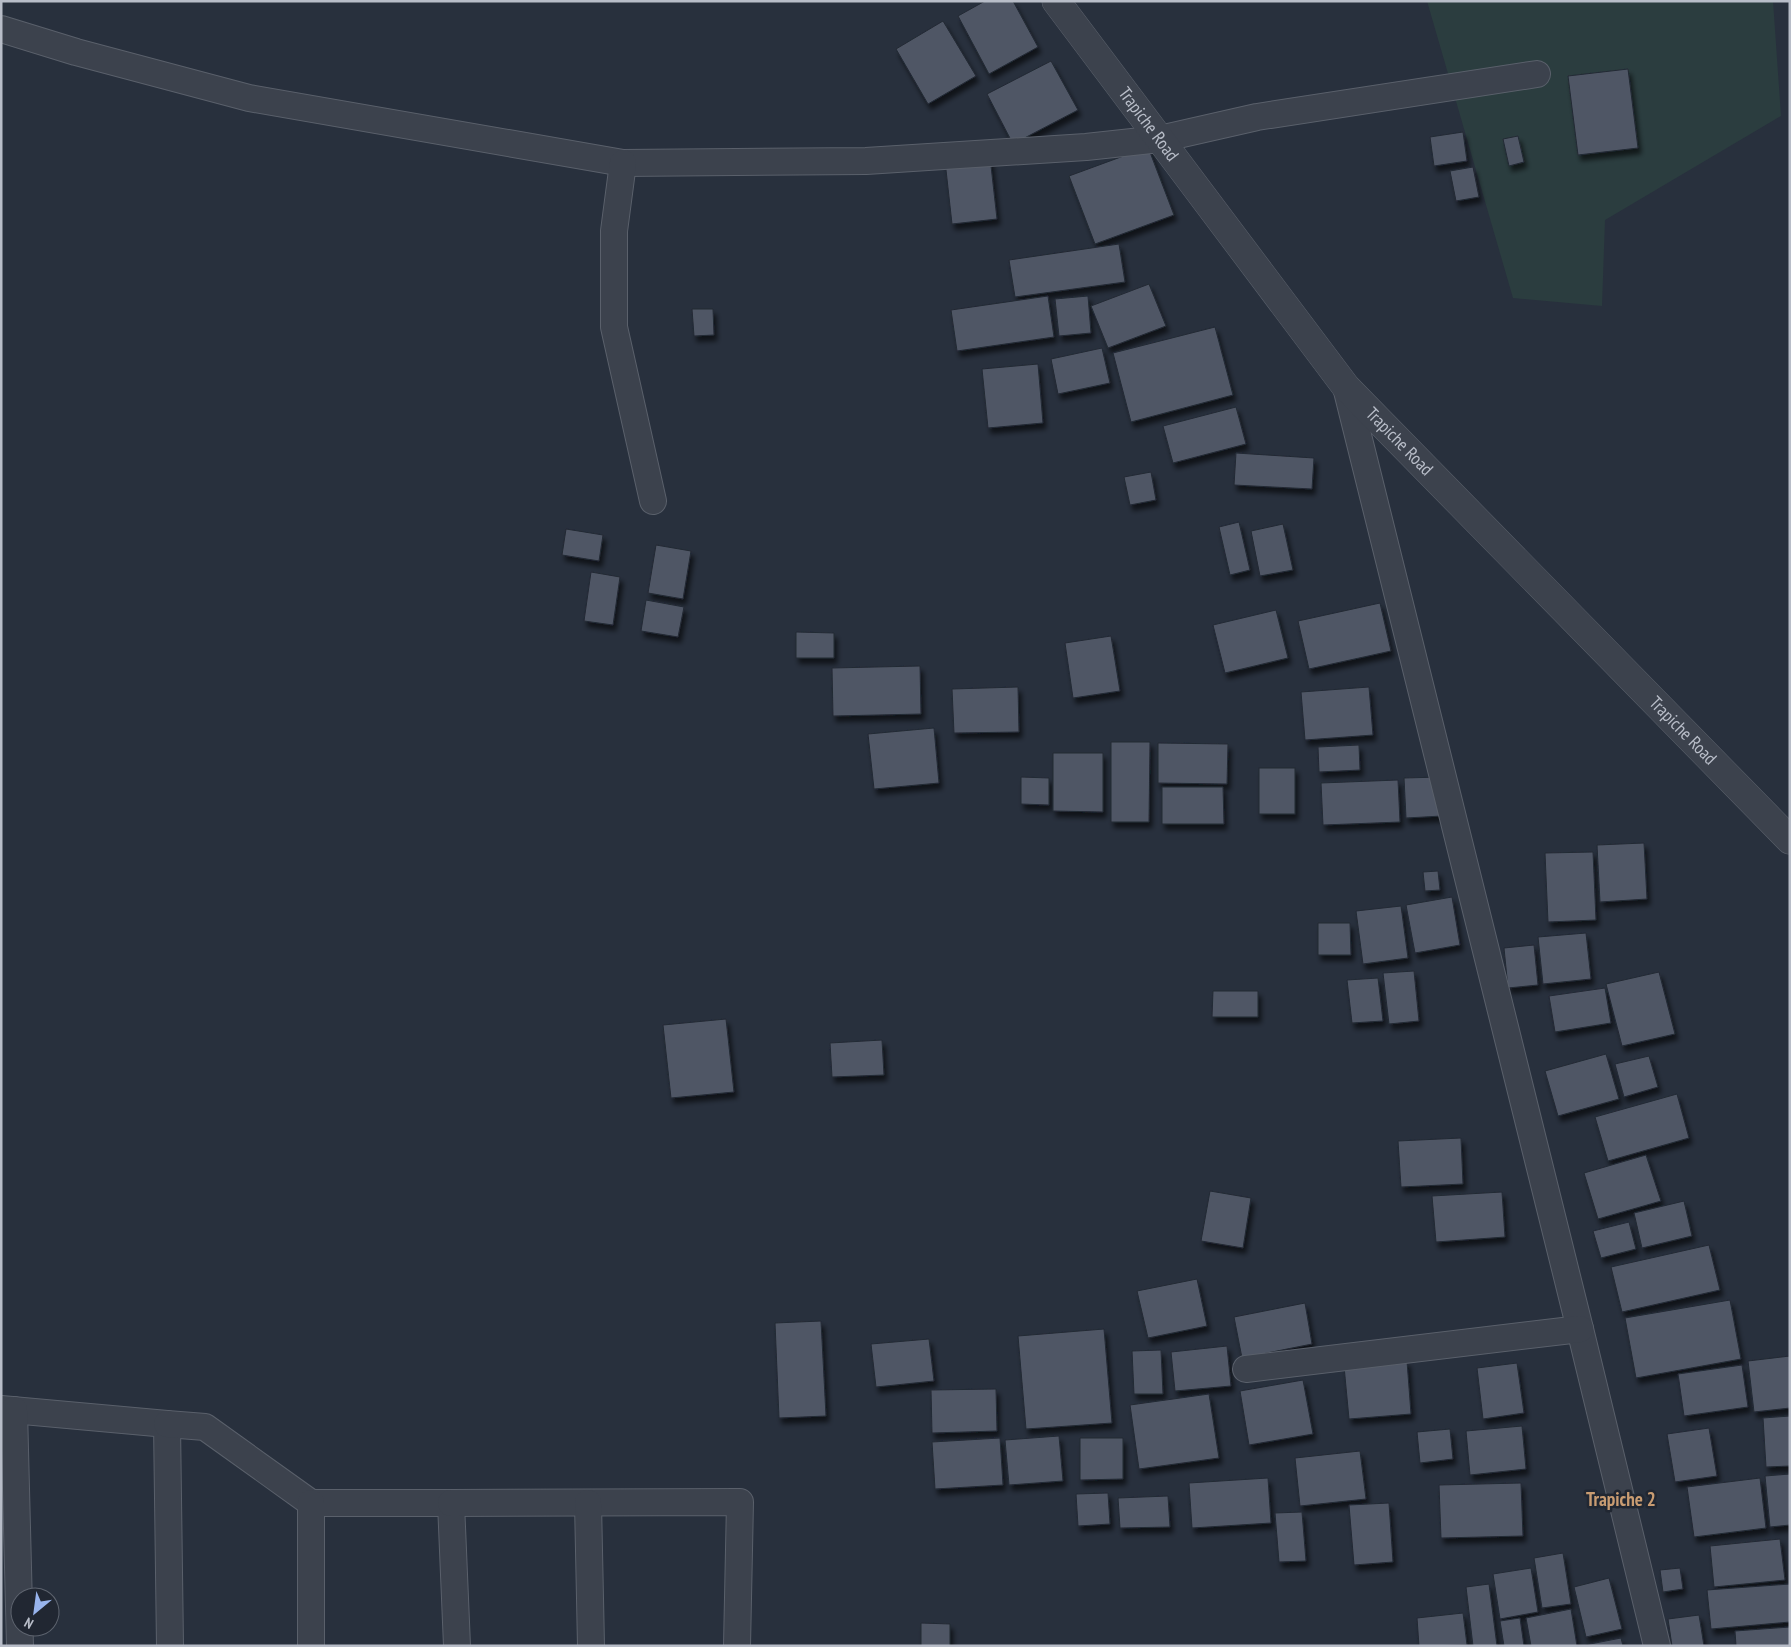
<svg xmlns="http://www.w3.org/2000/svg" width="1791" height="1647" font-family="'PT Sans Narrow',sans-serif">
	<defs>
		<filter id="shadow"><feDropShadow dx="3" dy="5.5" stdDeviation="2.5" flood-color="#0009"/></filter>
	</defs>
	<rect width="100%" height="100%" fill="#28303d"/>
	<path fill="#2b3d3f" d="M1427,1H1773L1781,116L1605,220L1602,306L1513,298Z"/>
	<g fill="#4f5765" stroke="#232934" filter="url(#shadow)">
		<path d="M985,1H1013L1038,47L989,74L958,16Z"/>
		<path d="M943,21L976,76L928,104L896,49Z"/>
		<path d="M1051,61L1078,110L1013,144L987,94Z"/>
		<path d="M1628,69L1638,148L1578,155L1568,76Z"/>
		<path d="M1463,132L1467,161L1434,166L1430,137Z"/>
		<path d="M1518,136L1524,162L1509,166L1503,139Z"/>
		<path d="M1148,147L1174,215L1095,244L1069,176Z"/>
		<path d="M990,157L997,219L952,224L945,161Z"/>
		<path d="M1473,167L1479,197L1456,201L1450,171Z"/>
		<path d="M1119,244L1125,282L1015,297L1009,260Z"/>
		<path d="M1149,284L1166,326L1108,348L1091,306Z"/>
		<path d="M1048,296L1054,337L957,351L951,310Z"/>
		<path d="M1088,296L1091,333L1059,336L1055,299Z"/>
		<path d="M692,309H713L714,335L694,336Z"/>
		<path d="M1215,327L1233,395L1131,422L1113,353Z"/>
		<path d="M1102,348L1110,383L1058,394L1051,359Z"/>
		<path d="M1038,364L1043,423L988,428L982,369Z"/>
		<path d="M1236,407L1246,444L1173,463L1163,426Z"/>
		<path d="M1236,453L1314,458L1312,489L1234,485Z"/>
		<path d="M1151,472L1156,500L1130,505L1124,477Z"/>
		<path d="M1239,522L1250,570L1230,575L1219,527Z"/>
		<path d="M1283,524L1293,570L1260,576L1251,531Z"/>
		<path d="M566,529L603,535L599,561L562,555Z"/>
		<path d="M656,545L691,551L683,599L648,593Z"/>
		<path d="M591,572L620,577L613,625L584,621Z"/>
		<path d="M646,600L684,607L678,637L641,631Z"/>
		<path d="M1380,603L1391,651L1309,669L1298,621Z"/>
		<path d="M1276,610L1288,658L1225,673L1213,625Z"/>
		<path d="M796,632L834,633V658H796Z"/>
		<path d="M1111,636L1120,691L1073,698L1065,643Z"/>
		<path d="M920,666L921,714L833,716L832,668Z"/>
		<path d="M1018,687L1019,732L954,733L952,689Z"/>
		<path d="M1369,687L1373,735L1305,740L1301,692Z"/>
		<path d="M934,728L939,783L874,789L868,734Z"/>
		<path d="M1111,742H1150L1149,822H1111Z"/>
		<path d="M1158,743L1228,744L1227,784L1158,783Z"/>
		<path d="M1359,745L1360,770L1319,772L1318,747Z"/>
		<path d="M1053,753H1103V812L1053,811Z"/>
		<rect x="1259" y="768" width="36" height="46"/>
		<path d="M1021,777L1049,778V805L1021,804Z"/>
		<path d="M1441,777L1442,816L1406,818L1404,778Z"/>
		<path d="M1398,780L1400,822L1323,825L1321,783Z"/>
		<path d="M1162,787H1223L1224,824H1162Z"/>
		<path d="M1644,843L1647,899L1600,902L1597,845Z"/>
		<path d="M1593,852L1596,920L1548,922L1545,853Z"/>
		<path d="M1438,871L1440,890L1425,891L1423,872Z"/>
		<path d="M1452,897L1460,945L1415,953L1406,905Z"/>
		<path d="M1401,906L1408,958L1363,964L1356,911Z"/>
		<path d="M1318,923H1350L1351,955H1318Z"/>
		<path d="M1586,933L1591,979L1543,984L1538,937Z"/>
		<path d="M1534,945L1538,985L1508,988L1504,948Z"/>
		<path d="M1414,971L1419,1021L1389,1024L1383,973Z"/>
		<path d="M1659,972L1675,1034L1622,1046L1606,984Z"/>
		<path d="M1378,978L1383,1021L1352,1023L1347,980Z"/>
		<path d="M1605,988L1611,1023L1555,1032L1549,996Z"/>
		<path d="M1213,991H1258V1017H1212Z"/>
		<path d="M726,1019L734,1092L671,1098L663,1025Z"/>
		<path d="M882,1040L884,1075L832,1077L830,1043Z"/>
		<path d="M1606,1054L1619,1099L1558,1116L1545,1071Z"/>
		<path d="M1649,1056L1658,1087L1624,1097L1615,1064Z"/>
		<path d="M1677,1094L1689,1138L1608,1161L1595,1117Z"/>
		<path d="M1461,1138L1463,1184L1401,1187L1398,1141Z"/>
		<path d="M1646,1155L1661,1201L1598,1219L1584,1173Z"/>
		<path d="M1210,1191L1251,1198L1243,1248L1201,1241Z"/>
		<path d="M1502,1192L1505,1237L1436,1242L1432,1196Z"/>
		<path d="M1684,1201L1692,1236L1642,1248L1634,1213Z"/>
		<path d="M1629,1222L1636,1249L1601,1258L1593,1231Z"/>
		<path d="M1709,1245L1720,1290L1622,1312L1611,1267Z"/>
		<path d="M1197,1279L1207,1326L1148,1338L1137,1291Z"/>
		<path d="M1730,1300L1741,1359L1636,1378L1625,1318Z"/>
		<path d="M1305,1303L1312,1344L1242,1358L1234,1317Z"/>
		<path d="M821,1321L826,1416L779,1418L775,1323Z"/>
		<path d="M1104,1329L1112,1423L1026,1429L1018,1336Z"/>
		<path d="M929,1339L934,1381L876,1387L871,1344Z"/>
		<path d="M1227,1346L1231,1386L1175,1391L1171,1352Z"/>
		<path d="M1161,1350L1163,1394H1134L1132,1351Z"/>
		<path d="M1790,1356V1408L1754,1412L1748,1361Z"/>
		<path d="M1407,1361L1411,1414L1349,1419L1344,1366Z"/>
		<path d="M1517,1363L1524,1413L1483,1419L1477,1368Z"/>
		<path d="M1742,1365L1748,1407L1684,1416L1678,1374Z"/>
		<path d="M1303,1380L1313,1434L1249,1445L1240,1391Z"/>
		<path d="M996,1389L997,1431L932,1433L931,1390Z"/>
		<path d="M1209,1394L1219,1458L1139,1469L1130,1405Z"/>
		<path d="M1790,1416V1466L1766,1467L1763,1418Z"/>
		<path d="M1522,1426L1526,1469L1470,1475L1466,1431Z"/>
		<path d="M1709,1428L1717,1476L1675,1482L1667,1434Z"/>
		<path d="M1450,1429L1453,1459L1420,1463L1417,1432Z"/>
		<path d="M1059,1436L1063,1481L1009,1485L1005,1440Z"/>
		<path d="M1000,1438L1003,1485L935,1489L932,1442Z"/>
		<path d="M1080,1438H1123V1479L1080,1480Z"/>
		<path d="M1360,1451L1366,1499L1300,1506L1295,1458Z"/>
		<path d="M1790,1474V1525L1770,1527L1765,1476Z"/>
		<path d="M1268,1478L1271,1523L1192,1528L1189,1483Z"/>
		<path d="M1760,1478L1766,1528L1694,1537L1687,1487Z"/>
		<path d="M1521,1483L1523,1536L1441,1538L1439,1485Z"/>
		<path d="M1108,1493L1110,1524L1078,1526L1076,1494Z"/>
		<path d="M1168,1496L1170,1527L1120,1528L1118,1498Z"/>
		<path d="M1389,1503L1393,1562L1354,1565L1349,1505Z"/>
		<path d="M1302,1512L1306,1561L1279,1562L1275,1513Z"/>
		<path d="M1780,1539L1785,1580L1714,1587L1710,1546Z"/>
		<path d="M1563,1553L1571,1604L1542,1608L1534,1558Z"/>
		<path d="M1531,1568L1538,1612L1500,1619L1493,1574Z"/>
		<path d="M1680,1568L1683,1589L1663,1592L1660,1570Z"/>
		<path d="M1609,1578L1622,1629L1586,1637L1574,1587Z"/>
		<path d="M1489,1584L1497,1646H1473L1466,1587Z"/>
		<path d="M1790,1584V1622L1711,1629L1707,1590Z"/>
		<path d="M1571,1609L1577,1646H1531L1526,1618Z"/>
		<path d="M1463,1613L1467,1645L1419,1646L1417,1618Z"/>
		<path d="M1699,1615L1704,1646H1672L1668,1619Z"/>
		<path d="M1520,1618L1524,1646H1504L1500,1621Z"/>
		<path d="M921,1623L950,1624V1646H921Z"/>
		<path d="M1790,1627V1646H1736L1735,1631Z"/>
		<path d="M1621,1638L1623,1646H1585V1645Z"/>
	</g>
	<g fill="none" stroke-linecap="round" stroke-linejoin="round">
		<defs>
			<g id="minor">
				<path d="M1,29L76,52L249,98L623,163L866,161L1086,147L1160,139L1257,117L1537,74"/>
				<path d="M623,163L614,231V327L653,501"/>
				<path d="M1346,387L1580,1329L1657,1646"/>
				<path d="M1246,1369L1580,1329"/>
				<path d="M1,1409L167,1424L170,1646"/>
				<path d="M14,1410L20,1646"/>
				<path d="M167,1424L205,1427L311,1503H451L457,1646"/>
				<path d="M451,1503L740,1502L737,1646"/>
				<path d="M588,1503L591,1646"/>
				<path d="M311,1646V1503"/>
			</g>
			<g id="tertiary">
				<path id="s1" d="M1056,1L1346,387L1790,840"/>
			</g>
		</defs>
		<use href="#minor" stroke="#5a606b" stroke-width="28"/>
		<use href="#tertiary" stroke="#5a606b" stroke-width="29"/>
		<use href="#minor" stroke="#3c424d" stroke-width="26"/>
		<use href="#tertiary" stroke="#3c424d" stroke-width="28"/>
	</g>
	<g text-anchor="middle" stroke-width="5" stroke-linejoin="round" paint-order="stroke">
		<g font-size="18" fill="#b8bdc8" stroke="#212732">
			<text dy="6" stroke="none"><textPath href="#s1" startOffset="154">Trapiche Road</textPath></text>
			<text dy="6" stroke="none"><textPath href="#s1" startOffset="559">Trapiche Road</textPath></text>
			<text dy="6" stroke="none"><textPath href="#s1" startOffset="964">Trapiche Road</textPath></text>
		</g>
		<g font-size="19" font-weight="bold" fill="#c99c72" stroke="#212732">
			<text x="1621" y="1506">Trapiche 2</text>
		</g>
	</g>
	<rect width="1791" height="1647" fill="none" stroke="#b8bdc8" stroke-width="5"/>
	<g transform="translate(35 1612) rotate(209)"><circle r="24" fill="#212732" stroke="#5d636e"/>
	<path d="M0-4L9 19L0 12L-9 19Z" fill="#98b4ed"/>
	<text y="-8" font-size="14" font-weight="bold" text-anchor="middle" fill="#b8bdc8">N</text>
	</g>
</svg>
